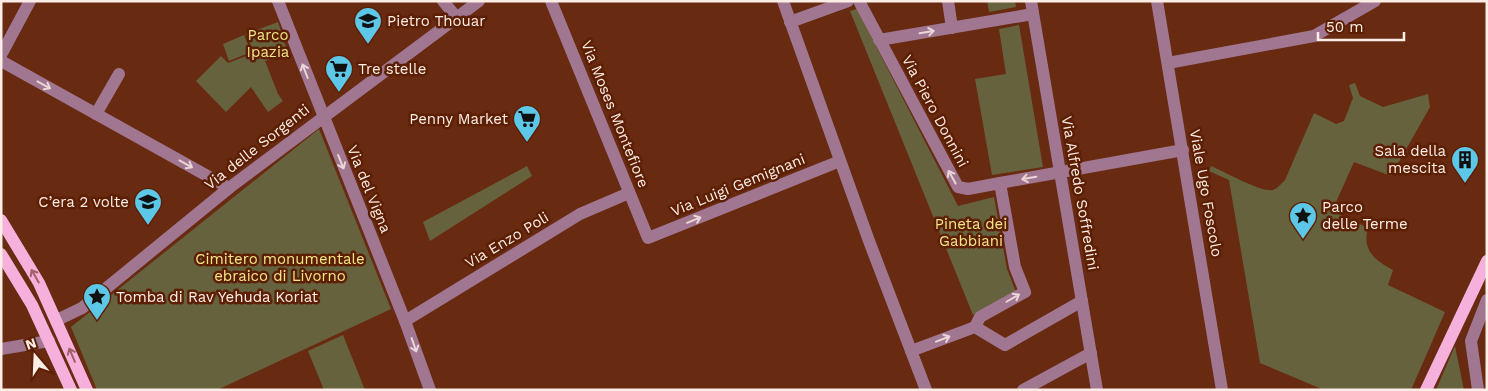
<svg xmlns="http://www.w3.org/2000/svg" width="1488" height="391" font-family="'Work Sans',sans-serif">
	<rect width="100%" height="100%" fill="#682a10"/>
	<g fill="#67623e">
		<path d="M987,1H1015L1016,7L989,12Z"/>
		<path d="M857,9L958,206L994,197L1007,269L1016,292L973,315L850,11Z"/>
		<path d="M278,22L288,53L265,61L278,94L283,101L268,112L251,87L226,112L196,81L221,56L228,63L254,53L246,34Z"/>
		<path d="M1019,25L1043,167L992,175L975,79L1006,74L999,29Z"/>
		<path d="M244,35L251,52L229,61L223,44Z"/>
		<path d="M1355,83L1360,96L1383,107L1428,94L1430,107L1391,176L1354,162L1332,211L1368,228C1362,250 1374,260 1393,270L1388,285L1445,312L1411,390H1324L1260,363L1229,180L1209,171L1211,166C1223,171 1262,193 1273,190C1278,188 1281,184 1285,180L1314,113L1336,124L1344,121L1353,98L1349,85Z"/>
		<path d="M319,129L391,309L217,390H97L71,327Z"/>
		<path d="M527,166L532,176L430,241L423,222Z"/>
		<path d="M343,335L365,390H324L308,351Z"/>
		<path d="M1455,346L1464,390H1436L1454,348Z"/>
	</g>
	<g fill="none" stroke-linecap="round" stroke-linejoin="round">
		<g stroke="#a17691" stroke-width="12">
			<path d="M278,1L405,321L430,390"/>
			<path d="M443,1L457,18"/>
			<path d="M551,1L648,238L840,161"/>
			<path d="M783,1L869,241L926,390"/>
			<path d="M859,1L958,187L968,189L1000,183L1015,267L1025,292L980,317L975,327"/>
			<path d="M948,1L952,28"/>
			<path d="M1031,1L1097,390"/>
			<path d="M1157,1L1222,390"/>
			<path d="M790,22L848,1"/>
			<path d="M879,40L1033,14"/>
			<path d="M1,55L30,1"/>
			<path d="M1,61L229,188"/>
			<path d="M1168,63L1314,36L1375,1"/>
			<path d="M96,114L119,74"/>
			<path d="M1000,183L1183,150"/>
			<path d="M57,320L82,308L229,188L479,1"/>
			<path d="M405,321L580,214L629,193"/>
			<path d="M975,327L1005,345L1082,301"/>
			<path d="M1,349L49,341"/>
			<path d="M911,351L975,327"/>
			<path d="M1023,390L1091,353"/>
			<path d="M1478,390L1471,341L1487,300"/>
		</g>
		<g stroke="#f6b0dc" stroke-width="12">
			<path d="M1,220L39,283L87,390"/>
			<path d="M1,254L32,305L71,390"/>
			<path d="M1426,390L1487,261"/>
		</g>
	</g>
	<defs><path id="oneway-shaft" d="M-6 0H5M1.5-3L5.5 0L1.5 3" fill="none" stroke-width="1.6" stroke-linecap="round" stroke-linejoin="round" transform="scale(1.25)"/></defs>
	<g stroke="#ebd5d6">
		<use href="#oneway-shaft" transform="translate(927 32) rotate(-9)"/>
		<use href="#oneway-shaft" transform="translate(305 71) rotate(-111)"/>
		<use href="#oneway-shaft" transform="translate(44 85) rotate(29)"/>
		<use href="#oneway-shaft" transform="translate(341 162) rotate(68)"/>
		<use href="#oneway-shaft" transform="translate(186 164) rotate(29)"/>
		<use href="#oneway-shaft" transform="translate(952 177) rotate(-119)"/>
		<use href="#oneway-shaft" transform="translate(1029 178) rotate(170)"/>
		<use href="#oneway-shaft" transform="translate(694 220) rotate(-22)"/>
		<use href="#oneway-shaft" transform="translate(1013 298) rotate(-30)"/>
		<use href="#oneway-shaft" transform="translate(943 339) rotate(-21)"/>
		<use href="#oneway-shaft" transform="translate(414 345) rotate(71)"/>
	</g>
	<g stroke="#a16065">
		<use href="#oneway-shaft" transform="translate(35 276) rotate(-120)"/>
		<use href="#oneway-shaft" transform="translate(72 355) rotate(-113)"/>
	</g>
	<defs>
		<symbol id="school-pin" viewBox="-11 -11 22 30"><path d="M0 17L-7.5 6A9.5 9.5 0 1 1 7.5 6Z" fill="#5dc7e8" stroke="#5c1f04"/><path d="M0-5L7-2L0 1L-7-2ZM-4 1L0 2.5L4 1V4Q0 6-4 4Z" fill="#111"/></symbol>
		<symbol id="supermarket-pin" viewBox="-11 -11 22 30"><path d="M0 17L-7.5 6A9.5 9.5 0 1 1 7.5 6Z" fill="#5dc7e8" stroke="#5c1f04"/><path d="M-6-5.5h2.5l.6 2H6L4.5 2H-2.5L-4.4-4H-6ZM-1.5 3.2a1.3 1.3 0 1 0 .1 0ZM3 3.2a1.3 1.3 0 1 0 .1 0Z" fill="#111"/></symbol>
		<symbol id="building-pin" viewBox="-11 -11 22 30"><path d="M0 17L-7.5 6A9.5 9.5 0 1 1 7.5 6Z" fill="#5dc7e8" stroke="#5c1f04"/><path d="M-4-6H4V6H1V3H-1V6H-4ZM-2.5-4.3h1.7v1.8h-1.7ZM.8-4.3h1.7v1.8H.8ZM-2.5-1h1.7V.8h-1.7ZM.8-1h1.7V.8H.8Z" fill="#111"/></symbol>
		<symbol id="sight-pin" viewBox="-11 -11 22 30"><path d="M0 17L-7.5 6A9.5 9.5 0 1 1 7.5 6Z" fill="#5dc7e8" stroke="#5c1f04"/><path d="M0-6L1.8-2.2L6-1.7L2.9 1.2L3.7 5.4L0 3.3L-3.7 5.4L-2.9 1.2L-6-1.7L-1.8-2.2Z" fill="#111"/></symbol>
	</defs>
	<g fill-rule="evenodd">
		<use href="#school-pin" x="352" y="5" width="32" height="43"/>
		<use href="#supermarket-pin" x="323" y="53" width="32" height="43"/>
		<use href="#supermarket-pin" x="511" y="103" width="32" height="43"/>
		<use href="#building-pin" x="1449" y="144" width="32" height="43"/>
		<use href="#school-pin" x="132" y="186" width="32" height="43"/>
		<use href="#sight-pin" x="1287" y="200" width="32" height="43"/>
		<use href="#sight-pin" x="81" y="281" width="32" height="43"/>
	</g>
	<g text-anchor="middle" stroke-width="5" stroke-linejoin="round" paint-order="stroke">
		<g font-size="15" fill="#fdede7" stroke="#5c1f04" text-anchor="start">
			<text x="387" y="26">Pietro Thouar</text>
			<text x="358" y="74">Tre stelle</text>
			<text x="508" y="124" text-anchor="end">Penny Market</text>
			<text x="1446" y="156" text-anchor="end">Sala della<tspan x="1446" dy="17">mescita</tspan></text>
			<text x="129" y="207" text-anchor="end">C’era 2 volte</text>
			<text x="1322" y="212">Parco<tspan x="1322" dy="17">delle Terme</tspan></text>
			<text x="116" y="302">Tomba di Rav Yehuda Koriat</text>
		</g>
		<g font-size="15" fill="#f2e689" stroke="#5c1f04">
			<text x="268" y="40">Parco<tspan x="268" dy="17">Ipazia</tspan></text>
			<text x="971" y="229">Pineta dei<tspan x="971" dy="17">Gabbiani</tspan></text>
			<text x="280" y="264">Cimitero monumentale<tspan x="280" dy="17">ebraico di Livorno</tspan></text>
		</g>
		<g font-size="15" fill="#fdede7" stroke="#5c1f04">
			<text transform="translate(935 111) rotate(62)" y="5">Via Piero Donnini</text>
			<text transform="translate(615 114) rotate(68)" y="5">Via Moses Montefiore</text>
			<text transform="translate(257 147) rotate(-38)" y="5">Via delle Sorgenti</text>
			<text transform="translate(738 185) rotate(-22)" y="5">Via Luigi Gemignani</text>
			<text transform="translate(369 189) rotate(68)" y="5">Via del Vigna</text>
			<text transform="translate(1080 193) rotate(80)" y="5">Via Alfredo Soffredini</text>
			<text transform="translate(1206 193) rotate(80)" y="5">Viale Ugo Foscolo</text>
			<text transform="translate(507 240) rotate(-31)" y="5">Via Enzo Poli</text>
		</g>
	</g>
	<rect width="1488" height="391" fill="none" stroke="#fdede7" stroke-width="5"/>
	<g transform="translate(35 356) rotate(341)" stroke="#5c1f04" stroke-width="4" paint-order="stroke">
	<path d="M0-4L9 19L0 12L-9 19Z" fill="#fdede7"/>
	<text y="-8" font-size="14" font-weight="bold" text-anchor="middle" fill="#fdede7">N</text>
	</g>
	<path d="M1318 32v8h86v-8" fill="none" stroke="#fdede7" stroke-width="2.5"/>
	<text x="1326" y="32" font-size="15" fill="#fdede7" stroke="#5c1f04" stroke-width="4" paint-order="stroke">50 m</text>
</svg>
